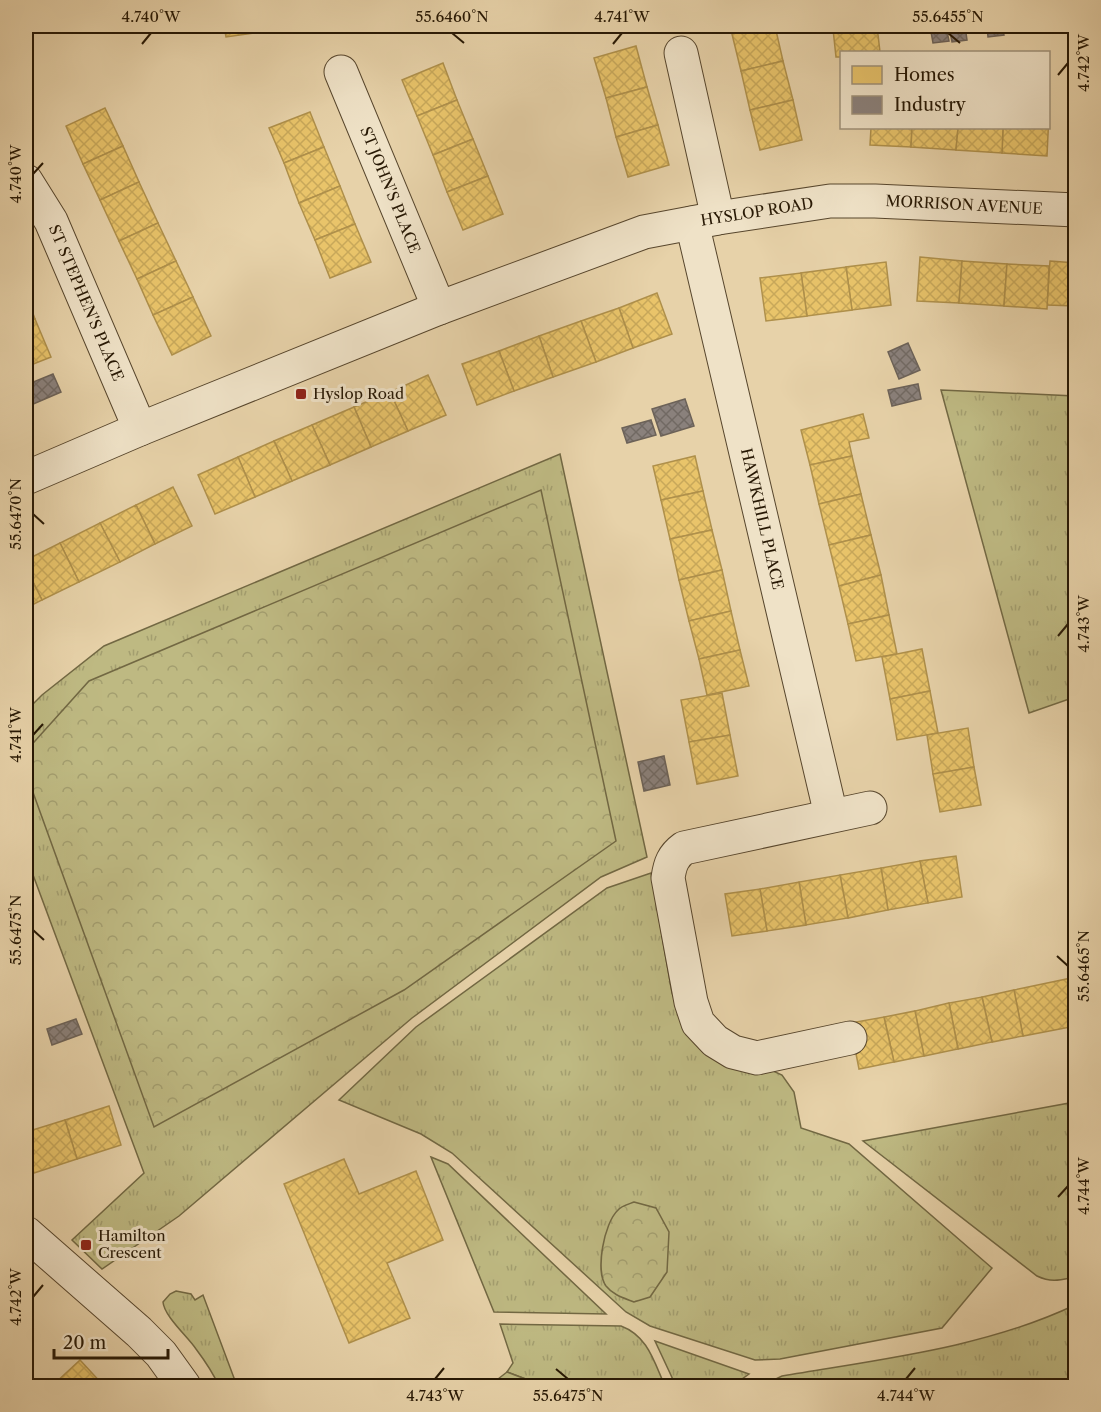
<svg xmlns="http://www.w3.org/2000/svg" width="1101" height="1412" font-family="'Libre Caslon Text',serif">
	<defs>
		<pattern id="grass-tufts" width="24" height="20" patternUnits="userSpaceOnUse" patternTransform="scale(1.5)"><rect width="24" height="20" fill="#beb982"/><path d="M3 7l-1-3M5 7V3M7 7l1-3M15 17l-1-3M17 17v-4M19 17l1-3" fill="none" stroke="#a39e6f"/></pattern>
		<pattern id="forest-firs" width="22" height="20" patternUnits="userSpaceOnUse" patternTransform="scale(1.5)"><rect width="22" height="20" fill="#beb982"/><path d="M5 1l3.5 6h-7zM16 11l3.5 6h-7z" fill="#a39e6f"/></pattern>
		<pattern id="park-crowns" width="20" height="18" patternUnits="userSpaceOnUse" patternTransform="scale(1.5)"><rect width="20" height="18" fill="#beb982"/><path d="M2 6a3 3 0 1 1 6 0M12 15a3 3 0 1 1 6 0" fill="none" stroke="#a39e6f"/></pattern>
		<pattern id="homes-cross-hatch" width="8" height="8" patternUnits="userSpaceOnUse" patternTransform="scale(1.5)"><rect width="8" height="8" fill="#e9c46a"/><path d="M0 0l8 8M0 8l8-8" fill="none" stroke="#c8a85a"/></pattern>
		<pattern id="industry-cross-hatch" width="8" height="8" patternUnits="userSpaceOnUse" patternTransform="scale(1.5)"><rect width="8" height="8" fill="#8a817c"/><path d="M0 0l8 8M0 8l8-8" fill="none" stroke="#716963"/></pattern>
	</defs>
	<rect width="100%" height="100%" fill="#e7d2a9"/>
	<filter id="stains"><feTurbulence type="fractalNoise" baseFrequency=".00333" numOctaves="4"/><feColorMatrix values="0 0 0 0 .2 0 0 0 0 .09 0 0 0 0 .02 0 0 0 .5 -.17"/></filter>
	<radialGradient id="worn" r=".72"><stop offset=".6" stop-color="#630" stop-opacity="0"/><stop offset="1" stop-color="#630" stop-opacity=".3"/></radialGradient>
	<g fill="url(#grass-tufts)" stroke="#726843" stroke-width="1.5">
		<path d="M941,390L1075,396V697L1029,713Z"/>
		<path d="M560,454L647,857L601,877L412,1018L179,1216L102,1269L72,1240L144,1173L26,856V711L42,695L104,646Z"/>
		<path d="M651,873L672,993L687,1032L782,1075L794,1092L801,1128L849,1144L992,1268L942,1328L780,1359L755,1360L650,1326L626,1312L452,1153L421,1134L339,1100L416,1027L607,888Z"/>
		<path d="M1075,1102V1277C1060,1280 1052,1283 1037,1276L863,1141Z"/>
		<path d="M431,1157L448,1164L606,1314L494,1312Z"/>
		<path d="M176,1291L191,1294L195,1300L203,1295L237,1386H219C213,1373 205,1361 196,1349C188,1337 164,1316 163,1302L170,1294Z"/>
		<path d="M1075,1305V1386H761L782,1376C881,1359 984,1348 1075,1305Z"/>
		<path d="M500,1324L621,1326C648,1336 654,1362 665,1386H544L507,1372L513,1363Z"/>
		<path d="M655,1341L749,1374L732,1386H676Z"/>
	</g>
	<path fill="url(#forest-firs)" stroke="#726843" stroke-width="1.5" d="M507,1372L544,1386H489Z"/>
	<g fill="url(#park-crowns)" stroke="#726843" stroke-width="1.5">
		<path d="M541,490L616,841L404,990L154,1127L26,773V751L89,681Z"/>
		<path d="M634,1202L656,1208L669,1232L667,1272L650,1297L634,1302C624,1298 613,1295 606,1286C595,1271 604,1223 618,1210C621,1206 629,1204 634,1202Z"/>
	</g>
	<g fill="url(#homes-cross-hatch)" stroke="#af904b" stroke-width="1.5">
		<path d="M224,26H303L226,37Z"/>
		<path d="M750,26H775L783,61L741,71L731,30Z"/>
		<path d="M866,26H877L880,52H842V57H836L833,29Z"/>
		<path d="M1074,26H1076V70L1071,69Z"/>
		<path d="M636,46L647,87L606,98L594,58Z"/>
		<path d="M783,61L793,100L750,110L741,71Z"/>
		<path d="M443,63L457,100L417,116L402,80Z"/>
		<path d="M1071,69L1076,70V115H1069Z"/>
		<path d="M647,87L658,125L616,137L606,98Z"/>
		<path d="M457,100L473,139L433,155L417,116Z"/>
		<path d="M793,100L802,140L760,150L750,110Z"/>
		<path d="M105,108L123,146L83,164L66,126Z"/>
		<path d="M310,112L324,147L284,163L269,128Z"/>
		<path d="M1048,113H1049L1047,156L1002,153L1003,128H1048Z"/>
		<path d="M658,125L669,165L628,177L616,137Z"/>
		<path d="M871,128H912L911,147L870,145Z"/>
		<path d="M912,128H958L956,150L911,147Z"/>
		<path d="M958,128H1003L1002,153L956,150Z"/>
		<path d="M473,139L488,176L447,192L433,155Z"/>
		<path d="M123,146L139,182L100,200L83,164Z"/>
		<path d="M324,147L340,186L299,203L284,163Z"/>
		<path d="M488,176L503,214L463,230L447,192Z"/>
		<path d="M139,182L158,223L119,241L100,200Z"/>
		<path d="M340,186L355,224L315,240L299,203Z"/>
		<path d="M158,223L176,261L137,279L119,241Z"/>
		<path d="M355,224L371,262L330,278L315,240Z"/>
		<path d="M920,257L962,261L959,303L917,301Z"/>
		<path d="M176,261L193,297L153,315L137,279Z"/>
		<path d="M962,261L1007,264L1004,306L959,303Z"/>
		<path d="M1050,261L1076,263V306L1047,305Z"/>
		<path d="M886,262L891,305L852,310L846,267Z"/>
		<path d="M1007,264L1049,266L1047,309L1004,306Z"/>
		<path d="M846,267L852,310L807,316L801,273Z"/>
		<path d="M801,273L807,316L766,321L760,278Z"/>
		<path d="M657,293L672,334L633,348L619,308Z"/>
		<path d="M26,294L35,319L26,322Z"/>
		<path d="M193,297L211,336L172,355L153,315Z"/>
		<path d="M619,308L633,348L596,362L581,321Z"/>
		<path d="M35,319L51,357L26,367V322Z"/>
		<path d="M581,321L596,362L553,377L539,336Z"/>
		<path d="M539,336L553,377L514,391L499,351Z"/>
		<path d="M499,351L514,391L477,405L462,364Z"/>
		<path d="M428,375L446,415L408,431L390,392Z"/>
		<path d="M390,392L408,431L371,447L354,407Z"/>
		<path d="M354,407L371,447L330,465L312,425Z"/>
		<path d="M863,414L869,438L849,442L852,456L810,465L801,430Z"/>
		<path d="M312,425L330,465L292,481L274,441Z"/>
		<path d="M274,441L292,481L255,497L238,457Z"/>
		<path d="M695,456L703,491L661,500L653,466Z"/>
		<path d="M852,456L861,494L819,504L810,465Z"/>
		<path d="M238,457L255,497L215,514L198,475Z"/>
		<path d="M173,487L192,526L155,544L136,505Z"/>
		<path d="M703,491L712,530L670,539L661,500Z"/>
		<path d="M861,494L871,535L829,545L819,504Z"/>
		<path d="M136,505L155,544L120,562L100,523Z"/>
		<path d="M100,523L120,562L79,582L60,543Z"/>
		<path d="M712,530L722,570L679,580L670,539Z"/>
		<path d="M871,535L881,575L839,586L829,545Z"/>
		<path d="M60,543L79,582L42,600L26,568V560Z"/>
		<path d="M26,568L42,600L26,608Z"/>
		<path d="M722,570L731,611L689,621L679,580Z"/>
		<path d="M881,575L889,615L848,624L839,586Z"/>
		<path d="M731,611L740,650L699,659L689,621Z"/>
		<path d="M889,615L897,654L856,661L848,624Z"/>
		<path d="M922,649L930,691L890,699L882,657Z"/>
		<path d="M740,650L749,686L707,695L699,659Z"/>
		<path d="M930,691L938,733L897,740L890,699Z"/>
		<path d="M722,693L730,735L689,742L681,700Z"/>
		<path d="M968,728L974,767L933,774L927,735Z"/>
		<path d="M730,735L738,776L697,784L689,742Z"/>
		<path d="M974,767L981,805L940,812L933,774Z"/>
		<path d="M956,856L962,897L928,903L920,861Z"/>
		<path d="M920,861L928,903L888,910L881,868Z"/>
		<path d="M881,868L888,910L848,918L840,875Z"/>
		<path d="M840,875L848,918L806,925L799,882Z"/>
		<path d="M799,882L806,925L767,931L760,889Z"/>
		<path d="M760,889L767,931L732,936L725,894Z"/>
		<path d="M1076,977V1026L1023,1036L1014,990Z"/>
		<path d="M1014,990L1023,1036L992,1042L982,997Z"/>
		<path d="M982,997L992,1042L958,1049L949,1003Z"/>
		<path d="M949,1003L958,1049L924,1056L915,1011Z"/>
		<path d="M915,1011L924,1056L894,1062L884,1017Z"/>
		<path d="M884,1017L894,1062L859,1069L850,1023Z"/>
		<path d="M109,1106L121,1145L77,1159L65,1120Z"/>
		<path d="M65,1120L77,1159L34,1173L26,1146V1132Z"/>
		<path d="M344,1159L359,1194L416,1171L443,1240L387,1263L410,1318L349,1343L284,1184Z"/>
		<path d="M80,1360L104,1386H54L53,1385Z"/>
	</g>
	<g fill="url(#industry-cross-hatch)" stroke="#6c6258" stroke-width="1.5">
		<path d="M930,26H946L949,41L933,43Z"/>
		<path d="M949,26H965L967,40L952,42Z"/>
		<path d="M987,26H1002L1004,35L988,37Z"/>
		<path d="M908,343L920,370L899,379L888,352Z"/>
		<path d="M53,374L61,392L31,405L26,392V385Z"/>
		<path d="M918,384L921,399L892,406L888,390Z"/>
		<path d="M685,399L694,426L661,436L652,409Z"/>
		<path d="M651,420L656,435L627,443L622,428Z"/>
		<path d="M664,756L670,785L644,791L638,762Z"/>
		<path d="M76,1019L82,1034L52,1045L47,1029Z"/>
	</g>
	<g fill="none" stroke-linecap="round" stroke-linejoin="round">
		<defs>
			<g id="street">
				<path d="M681,53L718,218"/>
				<path d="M341,72L439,308"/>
				<path d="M26,181L51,221L140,429"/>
				<path d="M692,223L831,815"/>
				<path d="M26,478L140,429L439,308L644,232L718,218L830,201H875L1076,210"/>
				<path d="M850,1038L757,1058L733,1052L715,1041L698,1023L691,1002L668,878C670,864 673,856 684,848L870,808"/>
				<path d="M26,1233L139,1332L161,1354L184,1386"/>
			</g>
		</defs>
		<use href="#street" stroke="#57462d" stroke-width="35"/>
		<use href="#street" stroke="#efe2c7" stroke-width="33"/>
	</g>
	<path fill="none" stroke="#271804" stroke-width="2" d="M452,33L464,43M948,33L960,43M142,44L151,33M613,44L622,33M1058,75L1068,63M33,174L43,163M33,514L44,524M1058,636L1068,624M33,735L43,724M33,930L44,940M1057,956L1068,966M1058,1197L1068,1186M33,1297L43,1285M556,1369L568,1379M435,1379L444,1368M906,1379L915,1368"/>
	<g fill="#8f2418" stroke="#efe2c7" stroke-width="2">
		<rect x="295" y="388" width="12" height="12" rx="3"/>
		<rect x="80" y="1239" width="12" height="12" rx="3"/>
	</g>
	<g text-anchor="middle" stroke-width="6" stroke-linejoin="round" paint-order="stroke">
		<g font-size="15" fill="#271804" stroke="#efe2c7">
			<text transform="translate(390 190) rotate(68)" y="5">ST JOHN'S PLACE</text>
			<text transform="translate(964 205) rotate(3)" y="5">MORRISON AVENUE</text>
			<text transform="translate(757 212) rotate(-9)" y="5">HYSLOP ROAD</text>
			<text transform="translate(86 303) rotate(67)" y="5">ST STEPHEN'S PLACE</text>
			<text transform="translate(762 519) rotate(77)" y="5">HAWKHILL PLACE</text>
		</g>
		<g font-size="15" fill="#271804" stroke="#efe2c7" text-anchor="start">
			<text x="313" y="399">Hyslop Road</text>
			<text x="98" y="1241">Hamilton<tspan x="98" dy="17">Crescent</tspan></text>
		</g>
	</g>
	<rect width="1101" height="1412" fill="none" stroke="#e7d2a9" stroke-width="66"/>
	<rect x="840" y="51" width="210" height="78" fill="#efe2c7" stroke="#9f9179" stroke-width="1.5"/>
	<rect x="852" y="66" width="30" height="18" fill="#e9c46a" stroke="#9f9179" stroke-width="1.5"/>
	<text x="894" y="81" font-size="18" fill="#271804">Homes</text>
	<rect x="852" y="96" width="30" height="18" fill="#8a817c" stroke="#9f9179" stroke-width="1.5"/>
	<text x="894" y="111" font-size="18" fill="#271804">Industry</text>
	<path d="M54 1349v9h114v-9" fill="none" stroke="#271804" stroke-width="3"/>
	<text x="63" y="1349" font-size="18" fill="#271804" stroke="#efe2c7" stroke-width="4.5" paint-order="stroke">20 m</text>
	<rect x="33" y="33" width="1035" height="1346" fill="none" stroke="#271804" stroke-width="2"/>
	<g font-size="15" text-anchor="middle" fill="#271804">
		<text x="151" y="22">4.740°W</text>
		<text x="452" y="22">55.6460°N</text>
		<text x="622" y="22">4.741°W</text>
		<text x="948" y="22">55.6455°N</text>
		<text transform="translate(1084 63) rotate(-90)" y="5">4.742°W</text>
		<text transform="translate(16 174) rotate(-90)" y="5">4.740°W</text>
		<text transform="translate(16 514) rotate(-90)" y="5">55.6470°N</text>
		<text transform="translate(1084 624) rotate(-90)" y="5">4.743°W</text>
		<text transform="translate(16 735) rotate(-90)" y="5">4.741°W</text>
		<text transform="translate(16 930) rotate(-90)" y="5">55.6475°N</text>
		<text transform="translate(1084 966) rotate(-90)" y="5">55.6465°N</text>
		<text transform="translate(1084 1186) rotate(-90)" y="5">4.744°W</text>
		<text transform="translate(16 1297) rotate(-90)" y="5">4.742°W</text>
		<text x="435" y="1401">4.743°W</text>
		<text x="568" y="1401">55.6475°N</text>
		<text x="906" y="1401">4.744°W</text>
	</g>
	<rect width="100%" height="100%" filter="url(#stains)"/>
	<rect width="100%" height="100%" fill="url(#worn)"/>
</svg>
